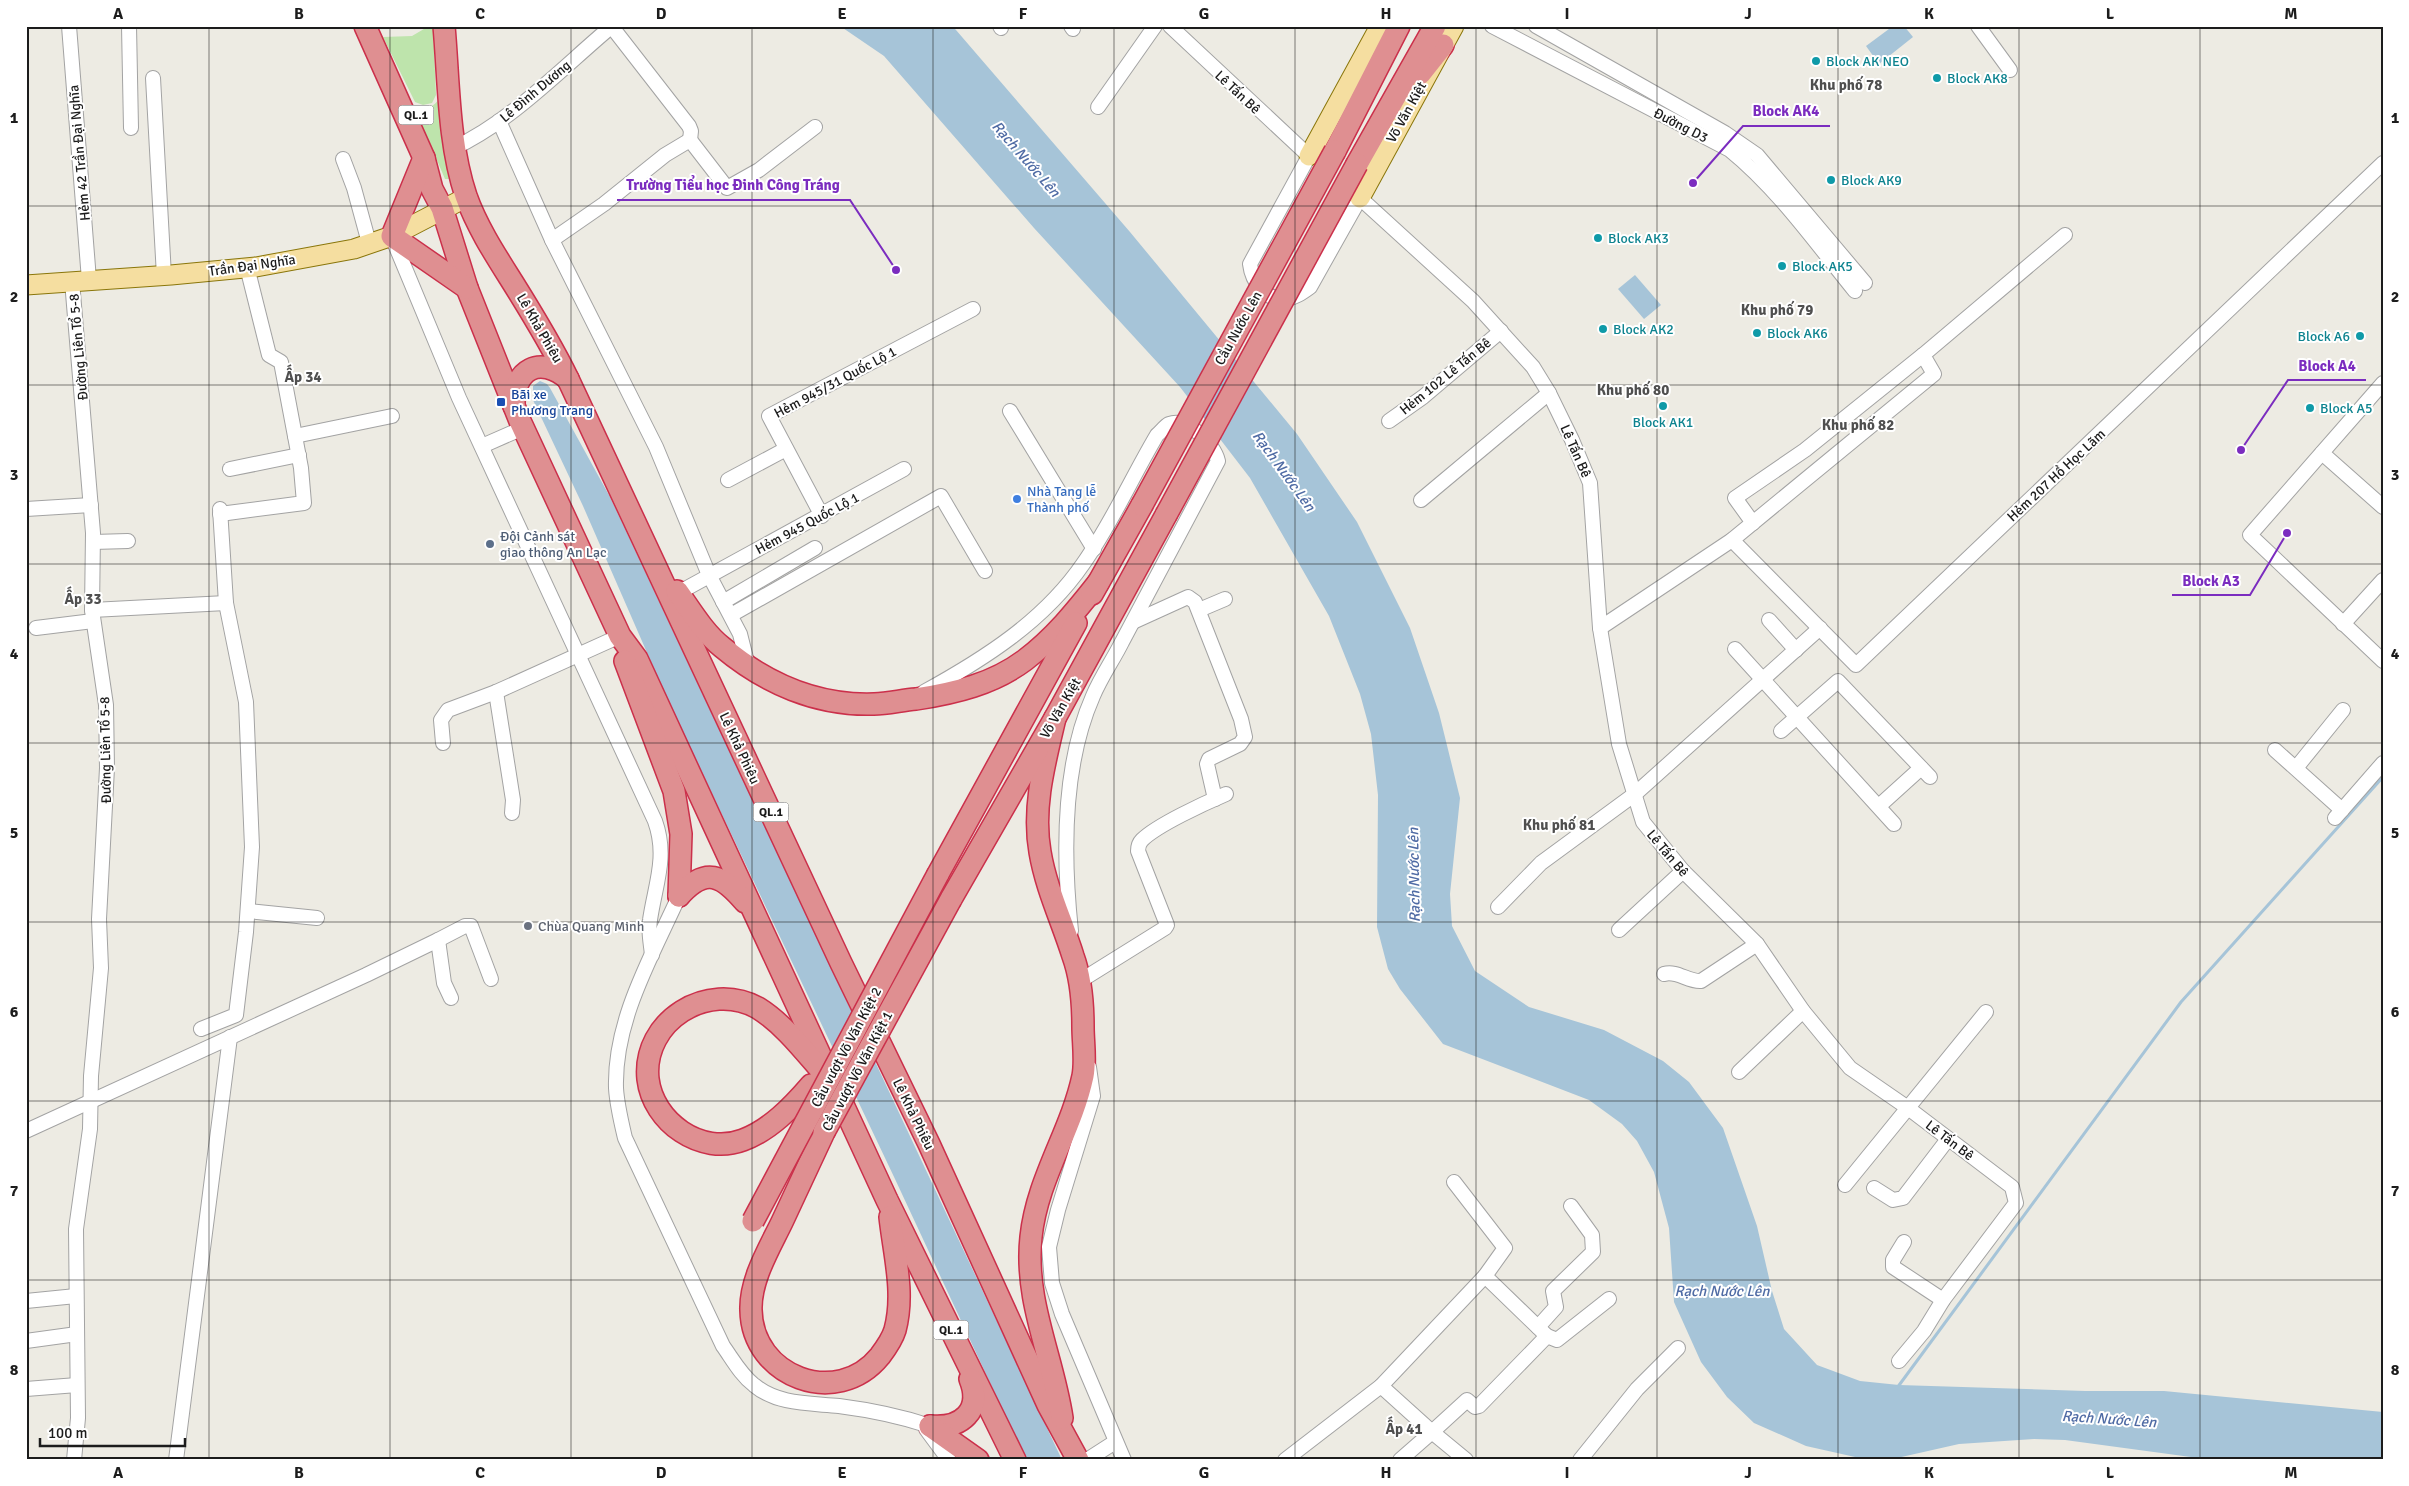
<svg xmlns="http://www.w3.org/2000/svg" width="2409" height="1486" font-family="Signika,sans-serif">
	<rect width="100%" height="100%" fill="#edebe3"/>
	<g fill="#bee4ac">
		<path d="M429,26H433L436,95L432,103L423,105L415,102L383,37L412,36Z"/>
		<path d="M439,99L441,136L449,179H445L414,106C424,110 432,109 439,99Z"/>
	</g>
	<g fill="#a6c4d8">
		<path d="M840,26H952L956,30L1130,232L1297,434L1357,522L1410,628L1439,713L1460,798L1450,894L1452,926L1475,971L1529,1007L1604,1030L1663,1061L1689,1082L1723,1128L1757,1226L1772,1291L1784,1329L1817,1365L1860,1381L1899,1385L2085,1391H2164L2383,1412V1460H2213L2065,1440L2034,1439L1959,1444L1897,1458L1864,1459L1806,1446L1754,1423L1727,1397L1701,1362L1674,1302L1669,1228L1654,1172L1637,1141L1622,1124L1589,1100L1443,1044L1400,989L1388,969L1377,927L1378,795L1371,734L1360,694L1329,616L1250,478L1180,387L1034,228L884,56Z"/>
		<path d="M1893,26H1904L1913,37L1879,64L1866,46Z"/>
		<path d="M1635,275L1661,305L1644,319L1618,289Z"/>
		<path d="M540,381L547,384L550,388L610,497L1062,1460H1026L895,1179L669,703L583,506L533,400V386Z"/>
	</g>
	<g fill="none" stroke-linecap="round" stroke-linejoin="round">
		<path stroke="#a6c4d8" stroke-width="3" d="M1897,1388L2181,1002L2383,777"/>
		<defs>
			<g id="minor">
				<path d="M69,26L89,280"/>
				<path d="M129,26L131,128"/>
				<path d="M1000,26L1001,28"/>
				<path d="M1071,26L1073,29"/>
				<path d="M1170,26L1309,156L1250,264C1252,281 1265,301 1286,299C1295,298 1303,292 1310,287L1360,198L1473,301L1533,367L1549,393L1572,440L1590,483L1600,628L1619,744L1643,822L1683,871L1757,944L1803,1011L1850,1068L1908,1108L2012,1187L2016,1203L1943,1300L1924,1331L1899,1361"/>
				<path d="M1492,26L1730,150C1778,189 1816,243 1855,291"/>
				<path d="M1536,26L1725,133L1757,155L1865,283"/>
				<path d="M1978,26L2010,70"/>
				<path d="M612,27L689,126L691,131L690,140"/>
				<path d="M153,78L164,276"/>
				<path d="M1098,107L1155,26"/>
				<path d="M499,121L552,240L656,447L709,575L740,634L748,666"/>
				<path d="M454,148C512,121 563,67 612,26"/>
				<path d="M343,159L354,188L369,243"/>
				<path d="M392,237L459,398L655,821C668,857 655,885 650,920C648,931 651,944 652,955"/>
				<path d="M552,240L604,204L665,155L690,140L727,188L759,170L815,127"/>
				<path d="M72,281L93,533L92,610L106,705L107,768L99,919L101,968L91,1076L90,1129L76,1229L78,1418L74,1460"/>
				<path d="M2383,383L2250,535L2383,661"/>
				<path d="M1010,411L1094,549"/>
				<path d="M1389,421L1423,397L1501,331"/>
				<path d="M295,436L392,416"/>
				<path d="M482,446L523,428"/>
				<path d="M2322,453L2383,507"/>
				<path d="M230,469L299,455"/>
				<path d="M728,480L786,449"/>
				<path d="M1421,500L1549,393"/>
				<path d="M26,509L91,505"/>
				<path d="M220,514L304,503L301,468L281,362L269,355L247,267"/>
				<path d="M822,516L769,416L973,309"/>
				<path d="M1753,523L1735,498L1805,450L1923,355"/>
				<path d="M1732,540L1856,665L2383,163"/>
				<path d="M93,542L128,541"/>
				<path d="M678,593L904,469"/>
				<path d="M723,602L815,548"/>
				<path d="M92,610L226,603"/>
				<path d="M1199,610L1225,599"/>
				<path d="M731,615L941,496L985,571"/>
				<path d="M1769,620L1796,650"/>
				<path d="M1133,622L1188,597L1195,602L1241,719L1245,737L1240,744L1209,759L1207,764L1215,799"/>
				<path d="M2343,624L2383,580"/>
				<path d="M36,628L93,621"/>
				<path d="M1600,628L1732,540L1934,374L1923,355L2065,235"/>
				<path d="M1735,649L1894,824"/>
				<path d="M496,692L513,800L512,813"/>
				<path d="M924,692C984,659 1044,621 1083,564C1112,523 1132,477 1157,435C1161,432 1165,426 1169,424C1188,417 1214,444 1218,461C1186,521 1154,582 1122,642C1113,660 1101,677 1093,696C1062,766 1063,856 1071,931"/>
				<path d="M1781,731L1838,681L1930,777"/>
				<path d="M443,743L441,720L448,710L496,692L620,636"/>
				<path d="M2275,750L2342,810"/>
				<path d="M2296,768L2343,710"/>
				<path d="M1879,806L1921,768"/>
				<path d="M2335,818L2383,763"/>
				<path d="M679,896C652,956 614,1020 616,1088C617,1105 621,1121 625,1138L723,1346C733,1360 741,1375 754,1385C778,1405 810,1403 839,1406C870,1410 900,1416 930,1426"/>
				<path d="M1498,907L1541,863L1635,794L1820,628"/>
				<path d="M248,911L317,918"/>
				<path d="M1619,930L1683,871"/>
				<path d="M438,940L465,926H471L491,979"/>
				<path d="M1664,974C1677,970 1688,982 1701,981L1757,944"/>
				<path d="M1080,981L1165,928L1167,925L1138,851C1138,846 1139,843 1142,840C1157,825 1205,803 1226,794"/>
				<path d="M201,1029L236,1015L246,932L252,847L246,702L226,603L220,509"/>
				<path d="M1089,1067L1093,1096L1058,1210L1049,1247L1052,1283L1062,1314L1124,1460"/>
				<path d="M1739,1072L1803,1011"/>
				<path d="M26,1131L366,975L438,940L444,983L451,998"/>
				<path d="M1454,1182L1505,1248L1485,1276L1547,1336"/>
				<path d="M1845,1185L1986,1012"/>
				<path d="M1874,1188L1893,1200L1903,1198L1948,1139"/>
				<path d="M1904,1242L1893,1260V1267L1943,1300"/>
				<path d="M26,1301L76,1296"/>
				<path d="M1538,1327L1556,1307L1553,1291L1593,1252L1592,1235L1571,1206"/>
				<path d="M26,1341L77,1334"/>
				<path d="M1381,1386L1485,1276"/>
				<path d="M26,1389L77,1385"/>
				<path d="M926,1429L949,1460"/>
				<path d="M176,1460L230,1037"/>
				<path d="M1087,1460L1115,1442"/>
				<path d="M1285,1460L1381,1386L1432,1432L1400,1460"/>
				<path d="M1466,1460L1432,1432L1467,1400L1475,1407L1479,1406L1547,1336L1557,1340L1609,1299"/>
				<path d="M1580,1460L1637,1389L1678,1348"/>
			</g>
			<g id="major">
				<path d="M1309,156L1380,26"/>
				<path d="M1360,198L1454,26"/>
				<path d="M26,285L171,275L256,267L354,249L392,236L467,197"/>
			</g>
			<g id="highway">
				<path d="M365,26L424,158L432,189L442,208L467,288L520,421L620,636L637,659L887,1200L1015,1460"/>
				<path d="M444,26C449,82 448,142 466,196C477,227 496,256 513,283C533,315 552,346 568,379L841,963L929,1144L1048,1405L1078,1460"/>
				<path d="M1420,74L1443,45"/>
				<path d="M1335,151L1399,26"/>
				<path d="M424,158L392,236L467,288"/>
				<path d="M1357,164L1435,26"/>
				<path d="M514,406C513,369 540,355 568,379"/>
				<path d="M677,591C690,609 704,633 722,647C765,683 817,706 874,704C888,704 902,700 916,699C955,693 993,684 1025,660C1054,638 1076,611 1098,583"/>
				<path d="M1092,594L1142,505"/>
				<path d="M625,661L674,791L681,834L679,896"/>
				<path d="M1055,718C1045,761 1032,807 1040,852C1046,888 1062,921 1073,956C1081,978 1083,1003 1083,1027C1083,1042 1086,1061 1083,1076C1071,1132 1037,1179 1031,1237C1024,1301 1053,1357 1062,1418"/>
				<path d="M938,874L1076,623"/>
				<path d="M679,896C706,866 722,875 745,902"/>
				<path d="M951,899L1055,718L1166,515"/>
				<path d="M811,1085C792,1107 770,1130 743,1140C701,1156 653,1122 648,1079C642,1021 708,980 758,1008C782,1023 802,1048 820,1069"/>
				<path d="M824,1132C810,1162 796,1192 782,1222C769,1249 750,1280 751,1310C752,1377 837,1409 880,1356C886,1348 892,1340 895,1330C905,1293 894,1254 890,1217"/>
				<path d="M930,1426C961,1429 983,1411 970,1379"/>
				<path d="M930,1426L978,1460"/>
			</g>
		</defs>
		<use href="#minor" stroke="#a3a3a3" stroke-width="16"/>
		<use href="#major" stroke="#8a760a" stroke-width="21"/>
		<use href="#highway" stroke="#cb304b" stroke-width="24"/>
		<use href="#minor" stroke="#fff" stroke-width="14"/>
		<use href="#major" stroke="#f5dea0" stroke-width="19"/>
		<use href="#highway" stroke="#df8f91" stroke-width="21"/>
		<defs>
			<g id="highway-bridge">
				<path d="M1142,505L1335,151"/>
				<path d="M1166,515L1357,164"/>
				<path d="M824,1132L951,899"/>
				<path d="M753,1221L938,874"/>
			</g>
		</defs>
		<use href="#highway-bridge" stroke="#cb304b" stroke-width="24" stroke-linecap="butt"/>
		<use href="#highway-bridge" stroke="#df8f91" stroke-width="21"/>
	</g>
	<path fill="none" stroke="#1c1c1c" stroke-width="1" stroke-opacity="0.55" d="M209,26V1460M390,26V1460M571,26V1460M752,26V1460M933,26V1460M1114,26V1460M1295,26V1460M1476,26V1460M1657,26V1460M1838,26V1460M2019,26V1460M2200,26V1460M26,206H2383M26,385H2383M26,564H2383M26,743H2383M26,922H2383M26,1101H2383M26,1280H2383"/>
	<g fill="#0f9aa8" stroke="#fff" stroke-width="2">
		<circle cx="1816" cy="61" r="5"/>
		<circle cx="1937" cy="78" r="5"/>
		<circle cx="1831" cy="180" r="5"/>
		<circle cx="1598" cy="238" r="5"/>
		<circle cx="1782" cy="266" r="5"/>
		<circle cx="1603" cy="329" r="5"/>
		<circle cx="1757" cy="333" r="5"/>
		<circle cx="2360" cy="336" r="5"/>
		<circle cx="1663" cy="406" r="5"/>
		<circle cx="2310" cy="408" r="5"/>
	</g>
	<rect fill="#1a4fb4" stroke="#fff" stroke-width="2" x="496" y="397" width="10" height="10" rx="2.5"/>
	<circle fill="#3f7fe0" stroke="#fff" stroke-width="2" cx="1017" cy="499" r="5"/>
	<circle fill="#5c6f8a" stroke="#fff" stroke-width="2" cx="490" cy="544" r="5"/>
	<circle fill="#6b7280" stroke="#fff" stroke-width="2" cx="528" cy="926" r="5"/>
	<g text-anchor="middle" stroke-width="4" stroke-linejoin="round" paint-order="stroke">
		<g fill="#fff" stroke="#606060" stroke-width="1">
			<rect x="398.5" y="105.5" width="35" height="19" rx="4"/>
			<rect x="753.5" y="802.5" width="35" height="19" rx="4"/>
			<rect x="933.5" y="1320.5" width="35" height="19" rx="4"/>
		</g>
		<g font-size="12" font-weight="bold" fill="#1c1c1c">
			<text x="416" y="119">QL.1</text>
			<text x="771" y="816">QL.1</text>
			<text x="951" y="1334">QL.1</text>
		</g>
		<g font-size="14" fill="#0d838f" stroke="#fff" text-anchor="start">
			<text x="1826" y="66">Block AK NEO</text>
			<text x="1947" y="83">Block AK8</text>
			<text x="1841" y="185">Block AK9</text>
			<text x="1608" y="243">Block AK3</text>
			<text x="1792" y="271">Block AK5</text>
			<text x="1613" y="334">Block AK2</text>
			<text x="1767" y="338">Block AK6</text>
			<text x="2350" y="341" text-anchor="end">Block A6</text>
			<text x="2320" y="413">Block A5</text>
			<text x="1663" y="427" text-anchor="middle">Block AK1</text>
		</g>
		<g font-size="14" fill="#1c1c1c" stroke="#fff">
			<text transform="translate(535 91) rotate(-40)" y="5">Lê Đình Dương</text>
			<text transform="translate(1238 92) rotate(43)" y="5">Lê Tấn Bê</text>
			<text transform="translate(1406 112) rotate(-61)" y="5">Võ Văn Kiệt</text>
			<text transform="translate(1681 125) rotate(27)" y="5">Đường D3</text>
			<text transform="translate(79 153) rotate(-95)" y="5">Hẻm 42 Trần Đại Nghĩa</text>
			<text transform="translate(252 265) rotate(-8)" y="5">Trần Đại Nghĩa</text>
			<text transform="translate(540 328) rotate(60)" y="5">Lê Khả Phiêu</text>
			<text transform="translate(1238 328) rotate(-61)" y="5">Cầu Nước Lên</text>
			<text transform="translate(78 347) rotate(-95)" y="5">Đường Liên Tổ 5-8</text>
			<text transform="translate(1445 376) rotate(-39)" y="5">Hẻm 102 Lê Tấn Bê</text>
			<text transform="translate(835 382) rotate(-28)" y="5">Hẻm 945/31 Quốc Lộ 1</text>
			<text transform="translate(1576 451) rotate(66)" y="5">Lê Tấn Bê</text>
			<text transform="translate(2056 475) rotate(-43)" y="5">Hẻm 207 Hồ Học Lãm</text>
			<text transform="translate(807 523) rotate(-28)" y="5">Hẻm 945 Quốc Lộ 1</text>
			<text transform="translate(1060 708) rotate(-60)" y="5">Võ Văn Kiệt</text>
			<text transform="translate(740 748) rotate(65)" y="5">Lê Khả Phiêu</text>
			<text transform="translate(105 750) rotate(-91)" y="5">Đường Liên Tổ 5-8</text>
			<text transform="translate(1668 853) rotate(50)" y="5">Lê Tấn Bê</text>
			<text transform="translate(846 1047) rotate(-62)" y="5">Cầu vượt Võ Văn Kiệt 2</text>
			<text transform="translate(857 1071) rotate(-62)" y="5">Cầu vượt Võ Văn Kiệt 1</text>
			<text transform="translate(914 1114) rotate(64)" y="5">Lê Khả Phiêu</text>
			<text transform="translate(1950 1140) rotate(37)" y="5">Lê Tấn Bê</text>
		</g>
		<g font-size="14" fill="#164399" stroke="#fff" text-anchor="start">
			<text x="511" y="399">Bãi xe<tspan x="511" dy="16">Phương Trang</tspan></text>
		</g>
		<g font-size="14" fill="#366cbe" stroke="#fff" text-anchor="start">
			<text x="1027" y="496">Nhà Tang lễ<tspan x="1027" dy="16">Thành phố</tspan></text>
		</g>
		<g font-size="14" fill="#4e5e75" stroke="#fff" text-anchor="start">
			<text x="500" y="541">Đội Cảnh sát<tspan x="500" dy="16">giao thông An Lạc</tspan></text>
		</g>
		<g font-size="14" fill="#5b616d" stroke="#fff" text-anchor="start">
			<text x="538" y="931">Chùa Quang Minh</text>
		</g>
		<g font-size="15" font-weight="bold" fill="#4f4f4f" stroke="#fff">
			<text x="1846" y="90">Khu phố 78</text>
			<text x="1777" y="315">Khu phố 79</text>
			<text x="303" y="382">Ấp 34</text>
			<text x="1633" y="395">Khu phố 80</text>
			<text x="1858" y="430">Khu phố 82</text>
			<text x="83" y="604">Ấp 33</text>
			<text x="1559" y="830">Khu phố 81</text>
			<text x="1404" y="1434">Ấp 41</text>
		</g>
		<g font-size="15" font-style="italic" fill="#506ca5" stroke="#fff">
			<text transform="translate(1026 159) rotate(49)" y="5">Rạch Nước Lên</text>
			<text transform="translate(1284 471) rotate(54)" y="5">Rạch Nước Lên</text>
			<text transform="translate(1414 875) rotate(-91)" y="5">Rạch Nước Lên</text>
			<text x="1722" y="1296">Rạch Nước Lên</text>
			<text transform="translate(2109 1419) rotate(4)" y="5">Rạch Nước Lên</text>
		</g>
	</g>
	<path fill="none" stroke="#7b2cbf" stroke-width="2" d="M1693 183L1743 126H1830M896 270L850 200H617M2241 450L2288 380H2366M2287 533L2250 595H2172"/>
	<g fill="#7b2cbf" stroke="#fff" stroke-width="2">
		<circle cx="1693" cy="183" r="5"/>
		<circle cx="896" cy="270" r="5"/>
		<circle cx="2241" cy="450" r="5"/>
		<circle cx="2287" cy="533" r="5"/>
	</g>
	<g font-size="15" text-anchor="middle" font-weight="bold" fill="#7b2cbf" stroke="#fff" stroke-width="4" stroke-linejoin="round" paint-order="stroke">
		<text x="1786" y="116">Block AK4</text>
		<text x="733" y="190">Trường Tiểu học Đinh Công Tráng</text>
		<text x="2327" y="371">Block A4</text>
		<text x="2211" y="586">Block A3</text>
	</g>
	<rect width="2409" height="1486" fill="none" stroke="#ffffff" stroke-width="55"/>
	<path d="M40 1438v8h145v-8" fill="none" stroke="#1c1c1c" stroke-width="2.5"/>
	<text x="48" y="1438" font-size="15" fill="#1c1c1c" stroke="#ffffff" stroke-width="4" paint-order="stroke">100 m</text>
	<rect x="28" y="28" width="2354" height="1430" fill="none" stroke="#1c1c1c" stroke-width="2"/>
	<g font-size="16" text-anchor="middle" font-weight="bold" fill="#1c1c1c">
		<text x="118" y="19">A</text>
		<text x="299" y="19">B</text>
		<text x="480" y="19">C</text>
		<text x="661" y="19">D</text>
		<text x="842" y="19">E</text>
		<text x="1023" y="19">F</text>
		<text x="1204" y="19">G</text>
		<text x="1386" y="19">H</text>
		<text x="1567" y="19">I</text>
		<text x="1748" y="19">J</text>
		<text x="1929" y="19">K</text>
		<text x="2110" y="19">L</text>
		<text x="2291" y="19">M</text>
		<text x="14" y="123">1</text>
		<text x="2395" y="123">1</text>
		<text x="14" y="302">2</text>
		<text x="2395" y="302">2</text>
		<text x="14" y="480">3</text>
		<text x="2395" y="480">3</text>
		<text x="14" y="659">4</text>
		<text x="2395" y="659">4</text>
		<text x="14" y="838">5</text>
		<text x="2395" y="838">5</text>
		<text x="14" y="1017">6</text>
		<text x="2395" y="1017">6</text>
		<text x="14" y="1196">7</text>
		<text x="2395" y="1196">7</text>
		<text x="14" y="1375">8</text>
		<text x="2395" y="1375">8</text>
		<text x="118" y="1478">A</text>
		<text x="299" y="1478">B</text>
		<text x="480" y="1478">C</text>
		<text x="661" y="1478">D</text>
		<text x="842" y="1478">E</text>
		<text x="1023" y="1478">F</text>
		<text x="1204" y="1478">G</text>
		<text x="1386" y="1478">H</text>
		<text x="1567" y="1478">I</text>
		<text x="1748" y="1478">J</text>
		<text x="1929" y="1478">K</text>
		<text x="2110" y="1478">L</text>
		<text x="2291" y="1478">M</text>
	</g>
</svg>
